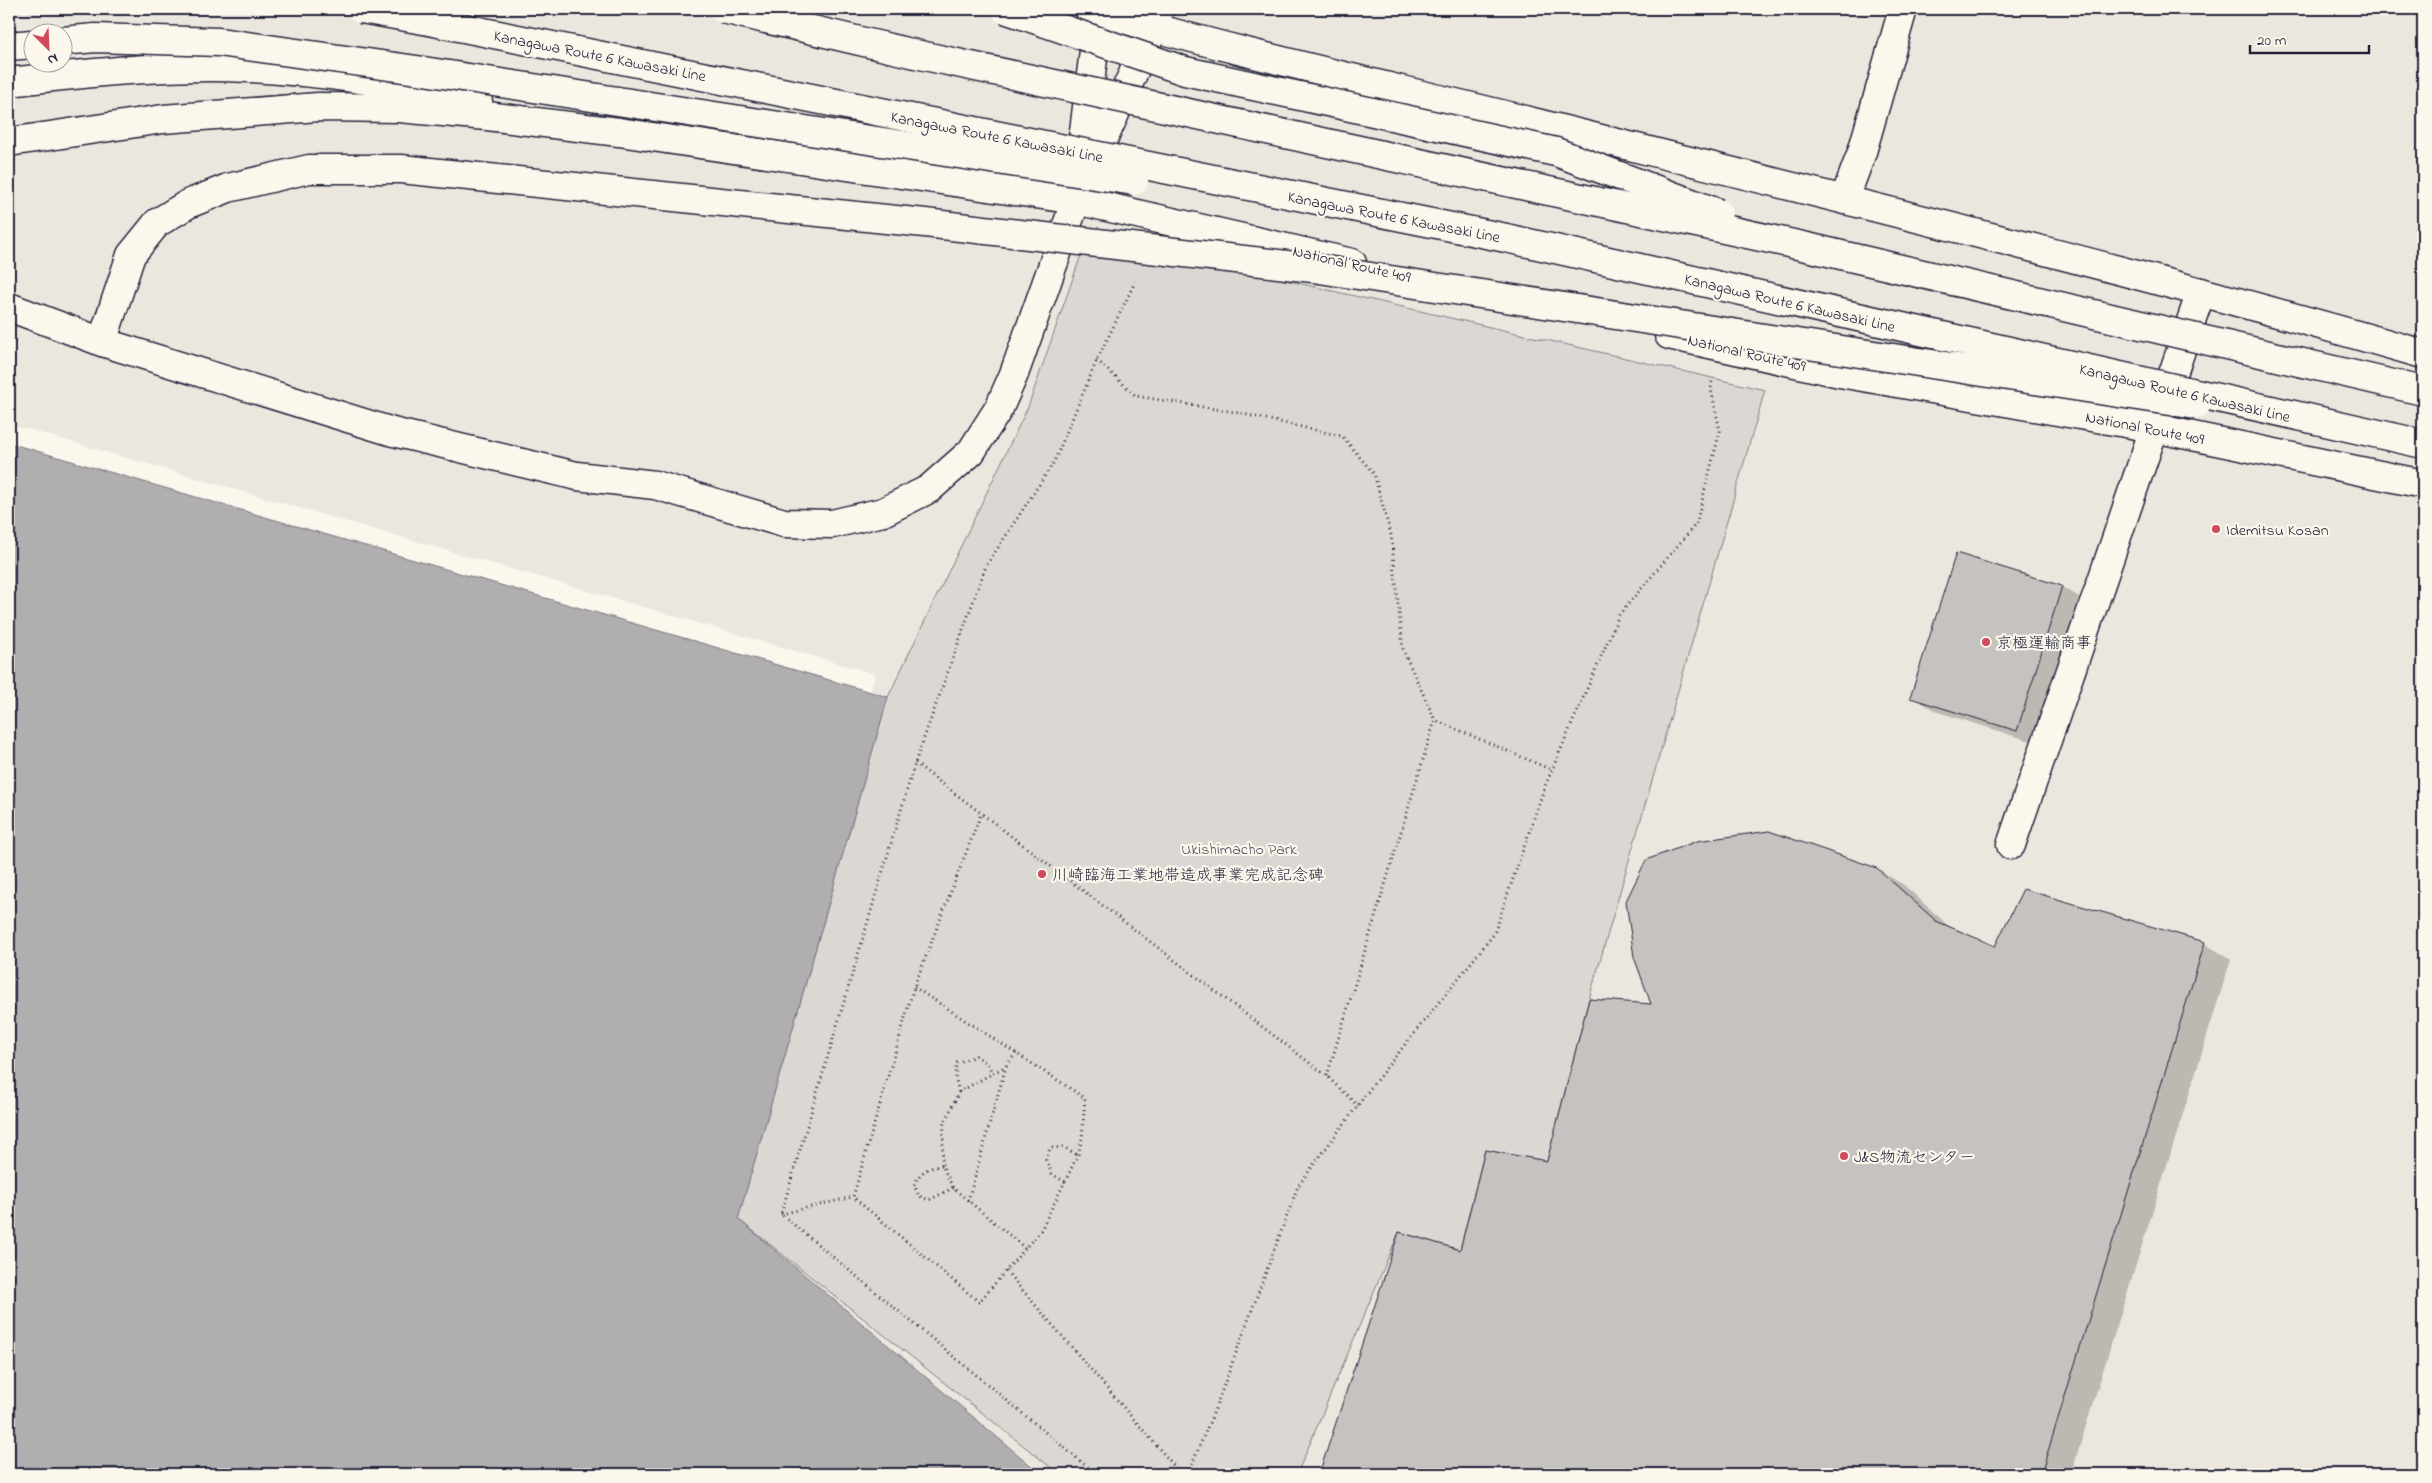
<svg xmlns="http://www.w3.org/2000/svg" width="2432" height="1483" font-family="'Indie Flower','Klee One',sans-serif">
	<rect width="100%" height="100%" fill="#fbf7ec"/>
	<filter id="ink" filterUnits="userSpaceOnUse"><feTurbulence type="fractalNoise" baseFrequency=".02" numOctaves="2"/><feDisplacementMap in="SourceGraphic" scale="10" xChannelSelector="R" yChannelSelector="G"/><feConvolveMatrix kernelMatrix="1 2 1 2 8 2 1 2 1" color-interpolation-filters="sRGB"/></filter>
	<g filter="url(#ink)">
		<path fill="#ebe7df" fill-rule="evenodd" d="M9,9H2423V1474H1024L721,1221L875,674L9,424ZM32,32H62V62H32Z"/>
		<path fill="#dbd8d3" stroke="#7e7d87" d="M1088,235L1765,390L1589,999L1547,1161L1485,1150L1460,1250L1399,1232L1297,1474H1059L738,1219L888,697L1028,407Z"/>
		<path fill="#b1aeb0" stroke="#787681" d="M9,443L888,697L738,1219L1041,1474H9Z"/>
		<g fill="#0003">
			<path d="M2062,587L2088,602L2043,745L1938,712L1912,697Z"/>
			<path d="M1877,869L1904,885L1953,930L1995,947L2024,890L2205,944L2231,959L2071,1474H1320L1400,1233L1460,1251L1548,1162L1653,1005Z"/>
		</g>
		<g fill="#c6c2c0" stroke="#22223b">
			<path d="M1956,553L2062,586L2017,731L1910,698Z"/>
			<path d="M1769,831L1877,868L1936,921L1995,946L2023,889L2205,942L2041,1474H1319L1399,1232L1460,1250L1485,1150L1547,1161L1589,999L1651,1004L1634,957L1626,901L1646,860L1697,841Z"/>
		</g>
		<g fill="none" stroke-linecap="round" stroke-linejoin="round">
			<defs>
				<g id="minor">
					<path d="M1079,172L1098,18"/>
					<path d="M1844,200L1862,152L1903,9"/>
					<path d="M9,307L102,342L393,432L577,476L655,485L784,523L832,524L883,512L929,489L971,452L999,408L1014,374L1076,200L1154,27L1159,9"/>
					<path d="M102,342L131,255L157,223"/>
					<path d="M2011,845L2201,292"/>
				</g>
				<g id="highway">
					<path d="M1089,9C1233,52 1380,84 1525,120C1825,195 2126,268 2423,354"/>
					<path d="M9,46L32,44"/>
					<path d="M9,82C88,73 170,64 250,68C327,72 403,84 478,101"/>
					<path d="M9,142L163,119L318,107L399,108L487,116L619,132L1076,200L1352,263"/>
					<path d="M1669,335L1840,373L2154,428L2423,484"/>
				</g>
			</defs>
			<use href="#minor" stroke="#22223b" stroke-width="31"/>
			<use href="#highway" stroke="#22223b" stroke-width="31"/>
			<g stroke="#22223b" stroke-width="3" stroke-dasharray="1 4" stroke-linecap="butt">
				<path d="M1097,360L1136,396L1234,412L1342,436L1374,474L1391,535L1403,650L1435,720"/>
				<path d="M915,763L1327,1076L1358,1106"/>
				<path d="M914,987L1085,1098L1082,1138L1078,1155L1041,1230L979,1302L853,1197L914,987L981,814"/>
				<path d="M1016,1053L1006,1066L959,1092L944,1124L942,1165L953,1188L1025,1248"/>
				<path d="M1327,1076L1435,720L1552,770"/>
				<path d="M959,1092L955,1076L956,1063L976,1056L987,1063L992,1072"/>
				<path d="M942,1165C928,1168 920,1171 914,1185L919,1196L929,1200L953,1188"/>
				<path d="M1065,1182L1052,1174L1046,1160L1050,1148L1063,1147L1078,1155"/>
				<path d="M968,1201L1006,1066"/>
				<path d="M781,1214L853,1197"/>
				<path d="M1006,1271L1181,1474"/>
				<path d="M1096,1474L781,1214L915,763L986,566L1054,462L1097,360L1135,282"/>
				<path d="M1188,1474L1217,1404L1298,1186L1375,1082L1494,934L1545,786L1619,615L1696,524L1720,431L1711,389L1712,381"/>
			</g>
			<use href="#minor" stroke="#fbf7ec" stroke-width="28"/>
			<use href="#highway" stroke="#fbf7ec" stroke-width="28"/>
			<defs>
				<path id="minor-bridge" d="M157,223L188,204L228,188L309,169H401L925,223L1313,268L2196,405"/>
				<g id="highway-bridge">
					<path d="M361,9L429,21L1506,238L2423,444"/>
					<path d="M723,9L911,53L1807,247L2423,391"/>
					<path d="M1005,9L1185,71L1556,152L1718,213"/>
					<path d="M62,41L95,38L219,42L417,70L1134,181"/>
				</g>
			</defs>
			<use href="#minor-bridge" stroke="#22223b" stroke-width="31" stroke-linecap="butt"/>
			<use href="#highway-bridge" stroke="#22223b" stroke-width="31" stroke-linecap="butt"/>
			<use href="#minor-bridge" stroke="#fbf7ec" stroke-width="28"/>
			<use href="#highway-bridge" stroke="#fbf7ec" stroke-width="28"/>
		</g>
	</g>
	<g fill="#d1495b" stroke="#fbf7ec" stroke-width="2">
		<circle cx="2216" cy="529" r="5"/>
		<circle cx="1986" cy="642" r="5"/>
		<circle cx="1042" cy="874" r="5"/>
		<circle cx="1844" cy="1156" r="5"/>
	</g>
	<g text-anchor="middle" stroke-width="4.5" stroke-linejoin="round" paint-order="stroke">
		<g font-size="16" fill="#22223b" stroke="#fbf7ec">
			<text transform="translate(600 55) rotate(11)" y="6">Kanagawa Route 6 Kawasaki Line</text>
			<text transform="translate(997 136) rotate(11)" y="6">Kanagawa Route 6 Kawasaki Line</text>
			<text transform="translate(1394 216) rotate(11)" y="6">Kanagawa Route 6 Kawasaki Line</text>
			<text transform="translate(1352 263) rotate(13)" y="6">National Route 409</text>
			<text transform="translate(1790 302) rotate(13)" y="6">Kanagawa Route 6 Kawasaki Line</text>
			<text transform="translate(1747 352) rotate(13)" y="6">National Route 409</text>
			<text transform="translate(2185 392) rotate(13)" y="6">Kanagawa Route 6 Kawasaki Line</text>
			<text transform="translate(2145 427) rotate(11)" y="6">National Route 409</text>
		</g>
		<g font-size="16" fill="#22223b" stroke="#fbf7ec" text-anchor="start">
			<text x="2226" y="535">Idemitsu Kosan</text>
			<text x="1996" y="648">京極運輸商事</text>
			<text x="1052" y="880">川崎臨海工業地帯造成事業完成記念碑</text>
			<text x="1854" y="1162">J&amp;S物流センター</text>
		</g>
		<g font-size="16" fill="#505061" stroke="#fbf7ec">
			<text x="1239" y="854">Ukishimacho Park</text>
		</g>
	</g>
	<rect width="2432" height="1483" fill="none" stroke="#fbf7ec" stroke-width="30"/>
	<rect x="15" y="15" width="2402" height="1453" fill="none" stroke="#22223b" stroke-width="2" filter="url(#ink)"/>
	<g transform="translate(48 48) rotate(156)"><circle r="24" fill="#fbf7ec" stroke="#a4a2a5"/>
	<path d="M0-4L9 19L0 12L-9 19Z" fill="#d1495b"/>
	<text y="-8" font-size="14" font-weight="bold" text-anchor="middle" fill="#22223b">N</text>
	</g>
	<path d="M2250 45v8h119v-8" fill="none" stroke="#22223b" stroke-width="2.5"/>
	<text x="2257" y="45" font-size="15" fill="#22223b" stroke="#fbf7ec" stroke-width="4" paint-order="stroke">20 m</text>
</svg>
